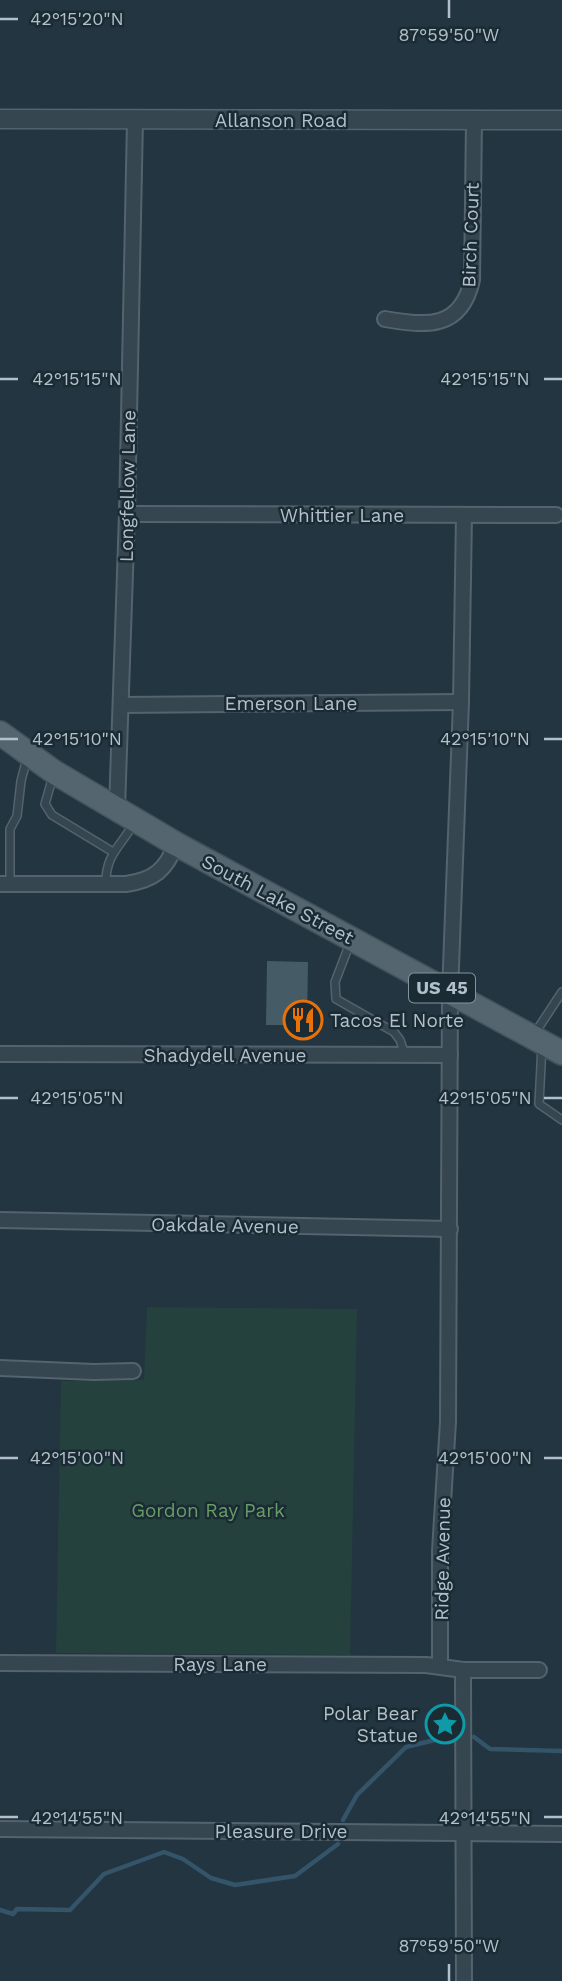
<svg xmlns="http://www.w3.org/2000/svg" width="562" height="1981" font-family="'Work Sans',sans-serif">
	<rect width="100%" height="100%" fill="#223540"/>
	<path fill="#24413e" d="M147,1307L357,1309L350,1655L56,1653L61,1381L144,1380Z"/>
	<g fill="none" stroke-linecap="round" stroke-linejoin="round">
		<g stroke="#345469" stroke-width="4.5">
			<path d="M474,1737L490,1749L562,1751"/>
			<path d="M343,1820L357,1795L406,1747L451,1736"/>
			<path d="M0,1910L13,1914L17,1909L70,1910L104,1874L164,1852L183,1859L211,1878L235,1885L295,1876L338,1844"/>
		</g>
	</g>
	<path fill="#455b66" d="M267,961L308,962L307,1025H266Z"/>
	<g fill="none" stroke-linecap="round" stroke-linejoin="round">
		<defs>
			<g id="service">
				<path d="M53,776L45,804L52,815L113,852"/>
				<path d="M10,884V829L17,816L21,781L27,758"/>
				<path d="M106,884C105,855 121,846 134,823"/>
				<path d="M350,943L335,982L336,999L394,1032L400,1040L405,1055"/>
				<path d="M535,1033L562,992"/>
				<path d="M542,1045L539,1104L562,1120"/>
			</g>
			<g id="minor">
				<path d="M385,319C426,326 461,330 472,280L474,120"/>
				<path d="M127,514L556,515"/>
				<path d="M122,705L461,702"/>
				<path d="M117,809L127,514L135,120"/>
				<path d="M0,884H126C154,880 166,870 176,844"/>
				<path d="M0,1054L450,1055"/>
				<path d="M0,1220L450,1229"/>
				<path d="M0,1368L94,1372L133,1371"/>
				<path d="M0,1663L426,1665L463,1670H539"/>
				<path d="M440,1666V1551L448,1422L450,993L461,702L464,515"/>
				<path d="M463,1670L464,1981"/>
				<path d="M0,1829L562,1834"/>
			</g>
			<path id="tertiary" d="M0,119L562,120"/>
			<path id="primary" d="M0,733L54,772L176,844L562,1053"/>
		</defs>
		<use href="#service" stroke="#54636d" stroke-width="10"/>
		<use href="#minor" stroke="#54636d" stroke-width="18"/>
		<use href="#tertiary" stroke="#54636d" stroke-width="21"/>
		<use href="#primary" stroke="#42525b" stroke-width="26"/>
		<use href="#service" stroke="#364650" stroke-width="7"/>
		<use href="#minor" stroke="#364650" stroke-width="14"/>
		<use href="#tertiary" stroke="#364650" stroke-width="18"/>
		<use href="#primary" stroke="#546570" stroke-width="23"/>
	</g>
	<path fill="none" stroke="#b2c0cb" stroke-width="2.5" d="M449,0V18M0,19H18M0,379H18M544,379H562M0,739H18M544,739H562M0,1098H18M544,1098H562M0,1458H18M544,1458H562M0,1817H18M544,1817H562M449,1964V1981"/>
	<defs>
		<symbol id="restaurant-ring" viewBox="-11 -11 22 22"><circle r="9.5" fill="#1b2b34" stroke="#e8710a" stroke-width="1.5"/><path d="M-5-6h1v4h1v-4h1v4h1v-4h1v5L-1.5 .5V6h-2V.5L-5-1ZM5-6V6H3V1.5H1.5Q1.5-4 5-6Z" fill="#e8710a"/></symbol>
		<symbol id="sight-ring" viewBox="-11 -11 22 22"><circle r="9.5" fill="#1b2b34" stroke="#0f9aa8" stroke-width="1.5"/><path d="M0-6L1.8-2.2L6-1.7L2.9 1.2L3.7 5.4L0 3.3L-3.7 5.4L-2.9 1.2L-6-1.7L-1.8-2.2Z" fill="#0f9aa8"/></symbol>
	</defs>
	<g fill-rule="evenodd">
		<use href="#restaurant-ring" x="281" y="998" width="44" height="44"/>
		<use href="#sight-ring" x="423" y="1702" width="44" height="44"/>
	</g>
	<g text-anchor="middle" stroke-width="5" stroke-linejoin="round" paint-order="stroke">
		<rect fill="#1b2b34" stroke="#85939e" stroke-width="2" x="409" y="973.5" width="66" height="29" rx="5"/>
		<g font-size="18" font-weight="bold" fill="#b2c0cb">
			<text x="442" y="994">US 45</text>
		</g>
		<g font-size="19" fill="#b2c0cb" stroke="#1b2b34">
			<text x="281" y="127">Allanson Road</text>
			<text transform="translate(470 235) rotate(-88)" y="7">Birch Court</text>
			<text transform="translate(127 486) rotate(-89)" y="7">Longfellow Lane</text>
			<text x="342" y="522">Whittier Lane</text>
			<text x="291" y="710">Emerson Lane</text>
			<text transform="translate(278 899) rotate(28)" y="7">South Lake Street</text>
			<text x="225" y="1062">Shadydell Avenue</text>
			<text transform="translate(225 1225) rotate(1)" y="7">Oakdale Avenue</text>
			<text transform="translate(442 1559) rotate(-89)" y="7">Ridge Avenue</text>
			<text x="220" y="1671">Rays Lane</text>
			<text x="281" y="1838">Pleasure Drive</text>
		</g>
		<g font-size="19" fill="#b2c0cb" stroke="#1b2b34" text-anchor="start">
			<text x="330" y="1027">Tacos El Norte</text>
			<text x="418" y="1720" text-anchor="end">Polar Bear<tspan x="418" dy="22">Statue</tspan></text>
		</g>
		<g font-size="19" fill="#679e68" stroke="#1b2b34">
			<text x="208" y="1517">Gordon Ray Park</text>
		</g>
	</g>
	<g font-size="18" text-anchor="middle" fill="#b2c0cb" stroke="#1b2b34" stroke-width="5" stroke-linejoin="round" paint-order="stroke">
		<text x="77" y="25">42°15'20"N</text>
		<text x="449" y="41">87°59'50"W</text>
		<text x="77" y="385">42°15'15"N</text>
		<text x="485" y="385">42°15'15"N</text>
		<text x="77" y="745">42°15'10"N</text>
		<text x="485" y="745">42°15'10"N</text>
		<text x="77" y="1104">42°15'05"N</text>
		<text x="485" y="1104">42°15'05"N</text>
		<text x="77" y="1464">42°15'00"N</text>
		<text x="485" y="1464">42°15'00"N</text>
		<text x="77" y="1824">42°14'55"N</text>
		<text x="485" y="1824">42°14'55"N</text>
		<text x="449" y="1952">87°59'50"W</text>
	</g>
</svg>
